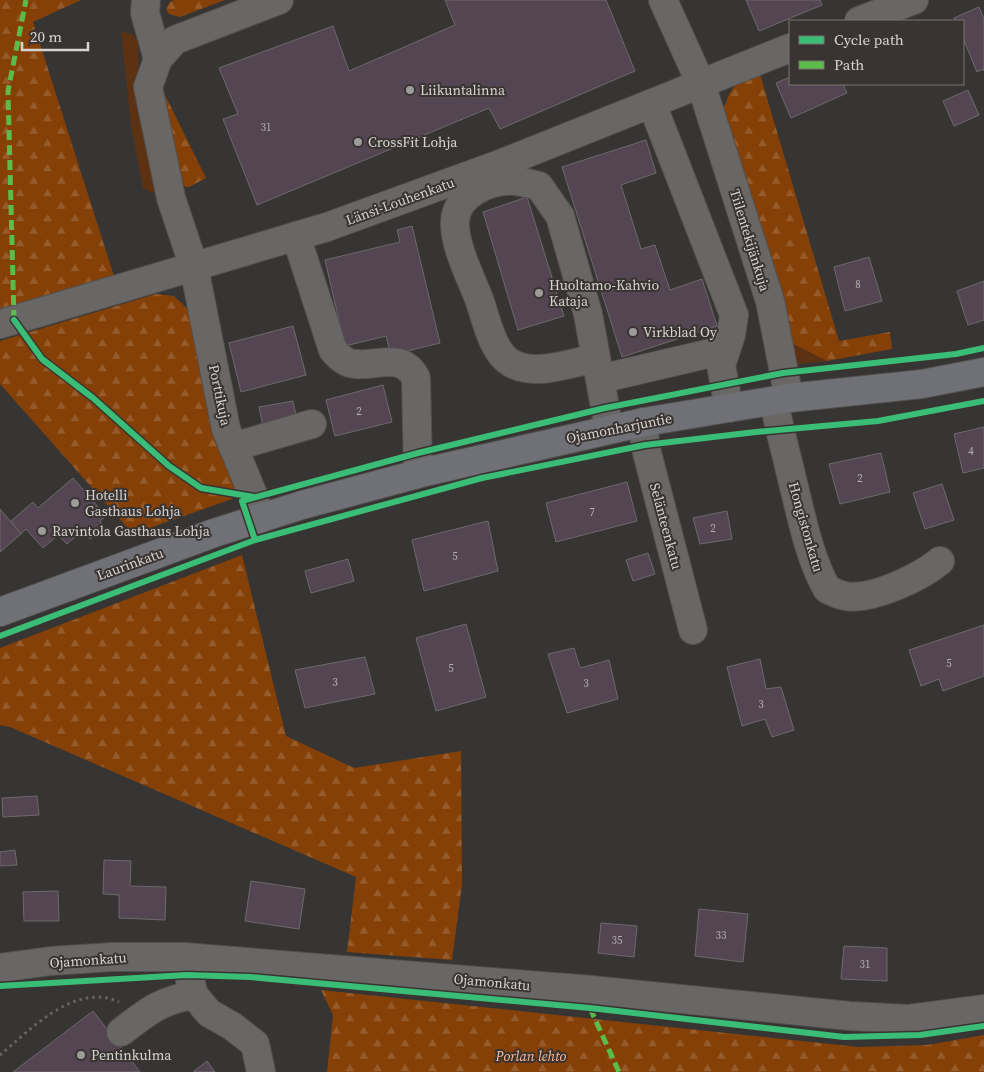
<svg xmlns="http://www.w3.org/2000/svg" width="984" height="1072" font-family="'Source Serif 4',serif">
	<defs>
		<pattern id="forest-firs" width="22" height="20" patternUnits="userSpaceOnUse" patternTransform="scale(1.25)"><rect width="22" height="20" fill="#854007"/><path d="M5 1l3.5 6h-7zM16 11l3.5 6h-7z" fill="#965b2a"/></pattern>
	</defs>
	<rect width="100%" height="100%" fill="#373533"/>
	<g fill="#5d3213">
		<path d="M121,31L133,35L138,41L139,103L158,192H151L143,188L131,125Z"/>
		<path d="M786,340L827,361L789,365Z"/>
	</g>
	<g fill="url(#forest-firs)">
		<path d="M0,0H81L33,22L114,276L0,310Z"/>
		<path d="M174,0H225L180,17L169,14L166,9L170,2Z"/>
		<path d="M759,71L839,341L890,332L892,349L827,361L786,340L722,114C731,86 733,84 759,71Z"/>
		<path d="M161,87L206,178L189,187L178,186Z"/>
		<path d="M156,294L174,296L195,316L237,487L232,499L133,534L0,384V341Z"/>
		<path d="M242,555L286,736L354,768L461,751L462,884L452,960L347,952L356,877L10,727L0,725V648Z"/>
		<path d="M321,990L858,1047L927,1045L984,1035V1072H327L333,1015Z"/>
	</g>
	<g fill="#534551" stroke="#6c6a6a">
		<path d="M445,0H606L635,71L500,129L489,108L257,205L223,119L238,114L219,68L333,26L349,71L455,25Z"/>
		<path d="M746,0H820L822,5L759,31Z"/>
		<path d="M979,7L984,19V71L983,69L977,72L963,38V21H955L954,18Z"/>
		<path d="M790,77V84H843L847,93L791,118L776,83Z"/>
		<path d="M968,90L979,115L954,126L943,101Z"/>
		<path d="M646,140L656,173L621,185L641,249L655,245L670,290L702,279L717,326L622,357L562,167Z"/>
		<path d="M527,197L564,316L518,330L483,212Z"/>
		<path d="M412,226L440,343L391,355L386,336L345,346L325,260L400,242L397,230Z"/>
		<path d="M869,257L882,301L845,311L834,267Z"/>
		<path d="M984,281V320L968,325L957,291Z"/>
		<path d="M293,326L306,375L241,392L229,343Z"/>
		<path d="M383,385L392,422L335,436L326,400Z"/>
		<path d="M293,401L297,420L263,426L259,407Z"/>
		<path d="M984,427V468L963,473L954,434Z"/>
		<path d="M881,453L890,492L840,504L829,464Z"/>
		<path d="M73,478L106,516L100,521L104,527L90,539L83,530L67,544L58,535L43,548L26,529L21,534L11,521L33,502L38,508Z"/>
		<path d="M627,482L637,521L556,542L546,503Z"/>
		<path d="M942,484L954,520L925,529L913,493Z"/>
		<path d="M0,509L21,534L0,552Z"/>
		<path d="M727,511L732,539L700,544L693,518Z"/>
		<path d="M488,521L498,571L424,591L412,540Z"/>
		<path d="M648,553L655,574L633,581L626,560Z"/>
		<path d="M348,559L354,581L311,593L305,571Z"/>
		<path d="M466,624L486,697L436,711L416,638Z"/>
		<path d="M984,625V676L943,691L939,679L921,686L909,650Z"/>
		<path d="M574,648L580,668L609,660L618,699L567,713L548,654Z"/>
		<path d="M365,657L375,694L305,708L295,670Z"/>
		<path d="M760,659L766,689L781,687L794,730L772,737L765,719L742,726L727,667Z"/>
		<path d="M37,796L39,815L3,817L2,798Z"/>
		<path d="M15,850L17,865L0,866V852Z"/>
		<path d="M104,860L131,861L130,886L166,887L165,920L119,918V895L103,894Z"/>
		<path d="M251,881L305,889L299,929L245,921Z"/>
		<path d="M58,891L59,921H24L23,892Z"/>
		<path d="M699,909L748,914L743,962L695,956Z"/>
		<path d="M601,923L637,926L634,957L598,953Z"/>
		<path d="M844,946L887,948V981L841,979Z"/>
		<path d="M93,1011L140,1072H13Z"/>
		<path d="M207,1061L215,1072H193Z"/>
	</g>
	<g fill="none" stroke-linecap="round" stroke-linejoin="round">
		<defs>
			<g id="minor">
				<path d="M146,0L145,13L158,59"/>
				<path d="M663,0L701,84L770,301L789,398"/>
				<path d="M859,21L914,0"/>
				<path d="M652,104L734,315L731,335L721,365L729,408"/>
				<path d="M296,236L333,350C339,357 346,364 356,364C379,366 402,352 416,378L418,473"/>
				<path d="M0,324L327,227L500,164L790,48"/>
				<path d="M596,358C571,363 535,377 511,363C492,352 486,318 479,299C471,278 455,247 455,224C454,194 491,179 516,181C524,182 531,184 539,186L560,216L588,314L609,429"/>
				<path d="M600,379L724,350"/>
				<path d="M774,401C779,429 787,456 793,483C802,518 809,557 827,589C833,592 839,595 845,596C871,601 921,577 940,561"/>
				<path d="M644,422L645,445L693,630"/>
				<path d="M233,447L312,424"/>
				<path d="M260,519L254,497L226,429L194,267L171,198L148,87L158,59L175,40L279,0"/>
				<path d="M184,957L194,995L209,1013L232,1026L255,1044L261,1072"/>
				<path d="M0,968L51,961L112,957H184L591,990L850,1016L908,1019L984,1009"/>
				<path d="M121,1032C147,1012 161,1000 194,995"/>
			</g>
			<path id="major" d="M0,612L214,533L302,505L429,471L644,422L789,398L922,384L984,372"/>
		</defs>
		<use href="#minor" stroke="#53504f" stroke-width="30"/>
		<use href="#major" stroke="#53504f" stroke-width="30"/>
		<path stroke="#676564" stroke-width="3" stroke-dasharray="2.5 4" stroke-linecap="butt" d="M0,1055C31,1029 75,982 119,1002"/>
		<use href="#minor" stroke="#696765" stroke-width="28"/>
		<use href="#major" stroke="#707177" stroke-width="28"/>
		<g stroke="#5cbc4b" stroke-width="5" stroke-dasharray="10 5" stroke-linecap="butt">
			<path d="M14,320L8,91L26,0"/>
			<path d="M590,1008L619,1072"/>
		</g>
		<defs>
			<g id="cycleway">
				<path d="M14,320L42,359L93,398L169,466L201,488L254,497"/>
				<path d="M255,540L242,501L418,453L605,408L783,373L956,354L984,348"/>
				<path d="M0,636L255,540L482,478L645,445L756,432L878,421L984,401"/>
				<path d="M0,986L187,975L250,977L590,1008L844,1037L920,1035L984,1026"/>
			</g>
		</defs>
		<use href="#cycleway" stroke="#393431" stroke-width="9"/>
		<use href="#cycleway" stroke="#3abd76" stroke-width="6"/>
	</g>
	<g fill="#9e9c9a" stroke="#393431" stroke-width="2">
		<circle cx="410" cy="90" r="5"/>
		<circle cx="358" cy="142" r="5"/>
		<circle cx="539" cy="293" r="5"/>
		<circle cx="633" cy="332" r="5"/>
		<circle cx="75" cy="503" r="5"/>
		<circle cx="42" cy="531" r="5"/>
		<circle cx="81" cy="1055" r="5"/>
	</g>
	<g text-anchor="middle" stroke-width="4" stroke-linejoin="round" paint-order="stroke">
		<g font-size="11" fill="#b5b0b1">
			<text x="266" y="131">31</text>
			<text x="858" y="288">8</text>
			<text x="359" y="415">2</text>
			<text x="971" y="455">4</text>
			<text x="860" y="482">2</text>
			<text x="592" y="516">7</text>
			<text x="713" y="532">2</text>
			<text x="455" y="560">5</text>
			<text x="949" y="667">5</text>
			<text x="451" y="672">5</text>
			<text x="335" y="686">3</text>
			<text x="586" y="687">3</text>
			<text x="761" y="708">3</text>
			<text x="721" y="939">33</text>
			<text x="617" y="944">35</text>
			<text x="865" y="968">31</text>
		</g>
		<g font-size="14" fill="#d6d3d1" stroke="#393431" text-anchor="start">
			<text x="420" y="95">Liikuntalinna</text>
			<text x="368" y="147">CrossFit Lohja</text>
			<text x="549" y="290">Huoltamo-Kahvio<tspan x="549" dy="16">Kataja</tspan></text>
			<text x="643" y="337">Virkblad Oy</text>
			<text x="85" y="500">Hotelli<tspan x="85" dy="16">Gasthaus Lohja</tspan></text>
			<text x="52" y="536">Ravintola Gasthaus Lohja</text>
			<text x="91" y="1060">Pentinkulma</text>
		</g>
		<g font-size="14" fill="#d6d3d1" stroke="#393431">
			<text transform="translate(400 201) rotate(-20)" y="5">Länsi-Louhenkatu</text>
			<text transform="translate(750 240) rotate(73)" y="5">Tiilentekijänkuja</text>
			<text transform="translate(220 395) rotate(78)" y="5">Porttikuja</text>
			<text transform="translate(619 428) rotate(-11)" y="5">Ojamonharjuntie</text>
			<text transform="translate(666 526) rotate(75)" y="5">Selänteenkatu</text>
			<text transform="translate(806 527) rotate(74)" y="5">Hongistonkatu</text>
			<text transform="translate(130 564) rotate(-20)" y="5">Laurinkatu</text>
			<text transform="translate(88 960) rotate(-4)" y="5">Ojamonkatu</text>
			<text transform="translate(492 982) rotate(5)" y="5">Ojamonkatu</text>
		</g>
		<g font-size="14" font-style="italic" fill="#feba94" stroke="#393431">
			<text x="531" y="1061">Porlan lehto</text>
		</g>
	</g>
	<rect x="789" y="20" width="175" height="65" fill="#393431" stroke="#787471"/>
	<rect x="799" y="36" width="25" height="8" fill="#3abd76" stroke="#787471"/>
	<text x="834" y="45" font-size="15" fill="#d6d3d1">Cycle path</text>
	<rect x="799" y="61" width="25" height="8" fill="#5cbc4b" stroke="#787471"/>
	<text x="834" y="70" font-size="15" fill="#d6d3d1">Path</text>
	<path d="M22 42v8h66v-8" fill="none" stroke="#d6d3d1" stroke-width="2.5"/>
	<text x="30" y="42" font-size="15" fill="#d6d3d1" stroke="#393431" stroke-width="4" paint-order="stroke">20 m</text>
</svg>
